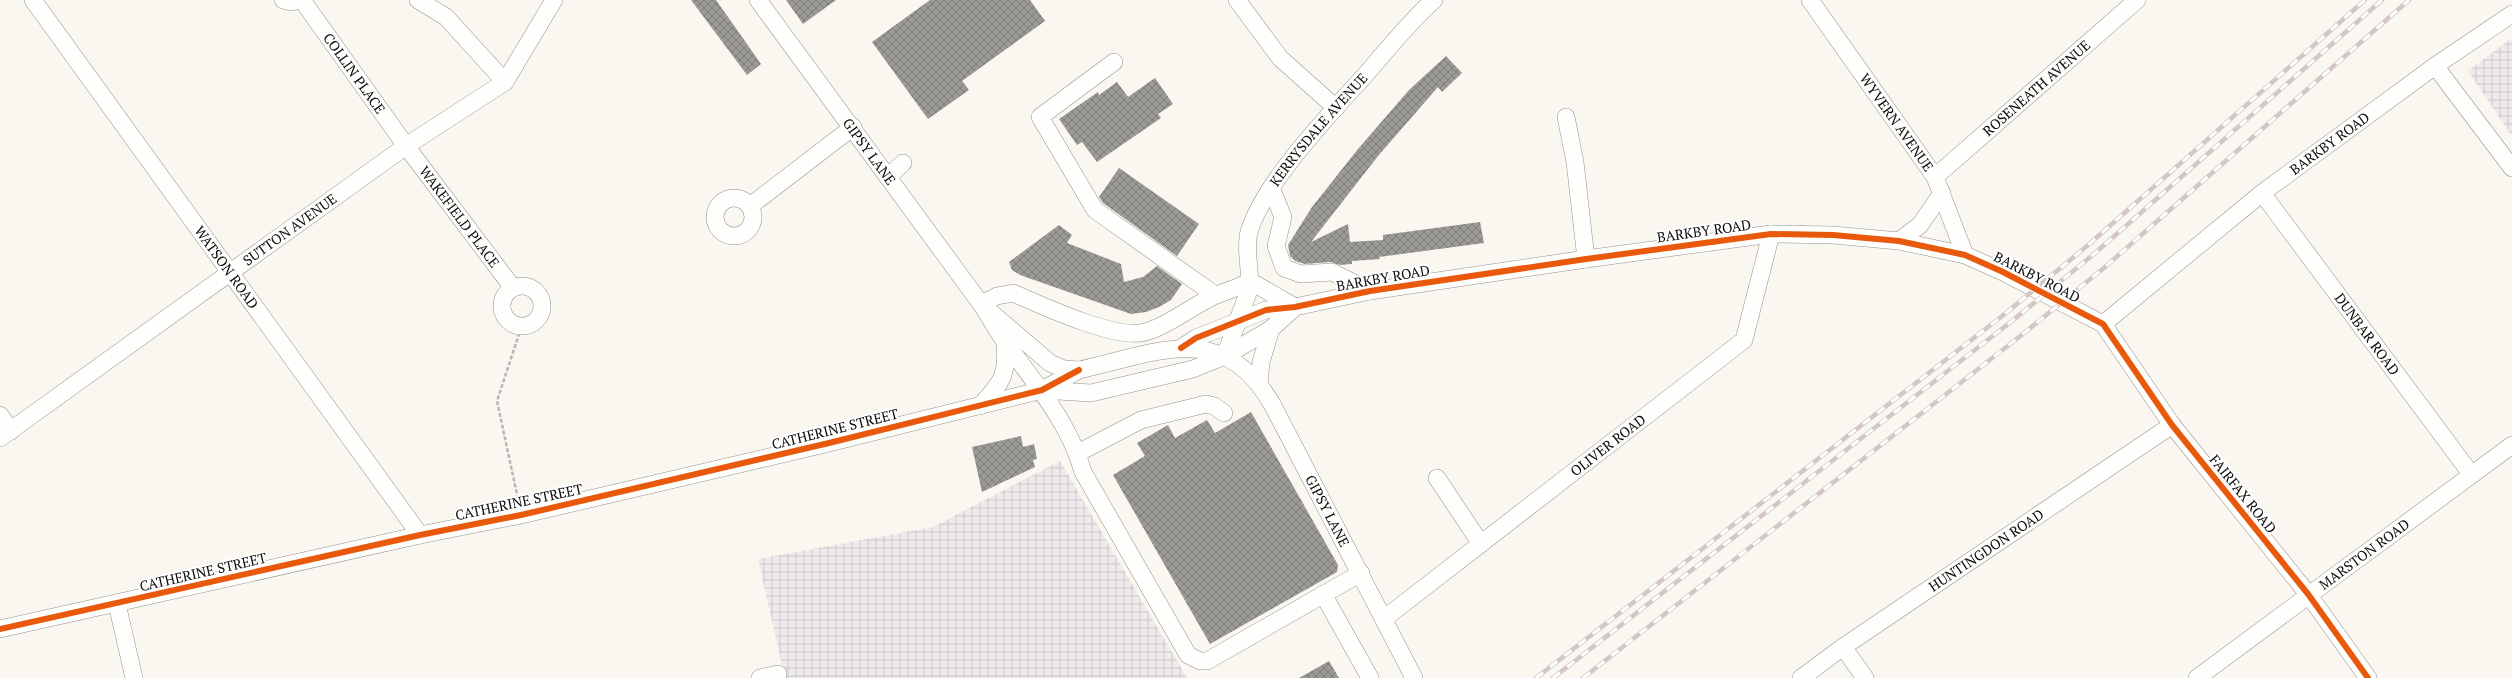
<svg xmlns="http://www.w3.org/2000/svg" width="2512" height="678" font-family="'PT Serif',serif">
	<defs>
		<pattern id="industrial-grid" width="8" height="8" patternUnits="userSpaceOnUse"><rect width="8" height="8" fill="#efeaec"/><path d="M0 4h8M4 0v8" fill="none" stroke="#ccc7c9"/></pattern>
		<pattern id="building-cross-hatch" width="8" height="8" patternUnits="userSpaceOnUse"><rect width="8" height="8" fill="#9c9a96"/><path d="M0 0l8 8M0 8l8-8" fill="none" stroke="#7d7c79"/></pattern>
	</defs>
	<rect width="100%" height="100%" fill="#f9f7f0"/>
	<g fill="url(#industrial-grid)">
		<path d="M2512,38V136L2468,71Z"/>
		<path d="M1060,461L1187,678H785L758,559L933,527Z"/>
	</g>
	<g fill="url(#building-cross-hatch)">
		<path d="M691,0H716L761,64L747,75Z"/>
		<path d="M786,0H836L803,24Z"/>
		<path d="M930,0H1030L1045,21L962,81L969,90L928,119L872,42Z"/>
		<path d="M1446,56L1462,73L1442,92L1438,87L1378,156L1311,242L1348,224L1350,242L1383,240V235L1480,222L1484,243L1379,257L1380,259L1352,261V264L1340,265L1331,262L1305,264L1295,261L1290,256L1288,245L1312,207L1358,149L1409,90Z"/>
		<path d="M1155,78L1173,104L1158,114L1161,118L1097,162L1082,142L1077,145L1059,119L1098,92L1099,95L1117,82L1128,97Z"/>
		<path d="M1119,168L1199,224L1177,256L1103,203L1099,197Z"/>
		<path d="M1059,225L1072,235L1067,243L1121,264L1124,282L1143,277L1157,266L1182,284L1171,300L1159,307L1146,312L1131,314L1020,275L1012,270L1009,262Z"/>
		<path d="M1251,412L1338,565L1337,572L1210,644L1113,475L1145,456L1137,443L1168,425L1175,438L1207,420L1215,433Z"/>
		<path d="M1021,436L1023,447L1034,444L1037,459L1033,460L1035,467L982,492L972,447Z"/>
		<path d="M1329,661L1339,678H1299Z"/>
	</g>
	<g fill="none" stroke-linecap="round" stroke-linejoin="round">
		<defs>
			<g id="minor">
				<path id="s1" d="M33,0L420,535"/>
				<path d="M283,0L291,2L299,0"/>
				<path id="s2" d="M302,0L406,146L513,288"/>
				<path d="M418,0L446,17L505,82"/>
				<path id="s3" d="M758,0L981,304C990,317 997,331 1006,343C1036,385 1069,422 1083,472L1188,655L1200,661H1207L1361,573"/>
				<path d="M1237,0L1280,58L1336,108"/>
				<path id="s4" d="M1810,0L1935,177L1965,255"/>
				<path d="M1114,62L1040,117L1095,210L1215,295"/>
				<path d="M2435,66L2512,168"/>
				<path d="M1566,117L1575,162L1586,259"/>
				<path d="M889,176L903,163"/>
				<path id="s5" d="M1935,177L2137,0"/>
				<path d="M1271,188L1283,217L1276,246L1284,268L1301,274L1332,272L1370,291"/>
				<path id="s6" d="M2262,193L2471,474"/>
				<circle cx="734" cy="217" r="19"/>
				<path d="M750,206L853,127"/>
				<path d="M1899,241L1920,225L1942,193"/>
				<path id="s7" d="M1250,281C1238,288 1226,291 1214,296C1192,306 1162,330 1140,333C1110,337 1043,306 1013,293L997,296L981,304L1050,363L1064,369L1079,370C1156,353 1223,319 1272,404L1414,678"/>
				<path d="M1250,281L1295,307"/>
				<circle cx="522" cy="306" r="20"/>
				<path id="s8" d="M2103,324L2262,193L2435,66L2512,14"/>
				<path d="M1181,348L1196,338L1266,310L1295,307L1370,291L1586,259L1771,234L1833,235L1899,241L1965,255L2003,272L2103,324L2172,425L2308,594L2368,678"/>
				<path id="s9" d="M1225,356L1249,290C1252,271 1244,252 1249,232C1264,182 1330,114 1366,74C1388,49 1409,22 1434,0"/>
				<path d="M1259,384L1261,362L1271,329"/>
				<path d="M1042,390L1091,393L1193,369L1225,356L1271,329L1295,307"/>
				<path d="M980,406C1002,382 1008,376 1005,342"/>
				<path d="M0,415L11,431"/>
				<path id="s10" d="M0,438L406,146L505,82L554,0"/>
				<path d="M1078,453L1141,420L1206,404L1214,406L1224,413"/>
				<path d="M1437,478L1481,544"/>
				<path d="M1323,594L1370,678"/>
				<path d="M117,604L134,678"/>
				<path id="s11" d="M1385,618L1744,340L1771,234"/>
				<path d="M0,629L420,535L521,515L829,443L1042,390L1079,370"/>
				<path d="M1843,647L1865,678"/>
				<path d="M760,678L778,674"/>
				<path id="s12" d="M1801,678L1843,647L2172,425"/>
				<path id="s13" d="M2197,678L2512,445"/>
			</g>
		</defs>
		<use href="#minor" stroke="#92918e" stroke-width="18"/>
		<path stroke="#b7b6b5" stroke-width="2.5" stroke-dasharray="4 2" stroke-linecap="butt" d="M518,499L497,401L522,325"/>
		<use href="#minor" stroke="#fefefd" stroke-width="17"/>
		<defs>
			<g id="rail">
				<path d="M1536,678L2006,313L2087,246L2365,0"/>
				<path d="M1553,678L2012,321L2094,254L2382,0"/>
				<path d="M1583,678L2023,334L2105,267L2409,0"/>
			</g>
		</defs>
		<use href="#rail" stroke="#d4c6c7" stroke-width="4.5"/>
		<use href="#rail" stroke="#fff" stroke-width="3" stroke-dasharray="9" stroke-linecap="butt"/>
		<defs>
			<g id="cycleway">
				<path d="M1181,348L1196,338L1266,310L1295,307L1370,291L1586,259L1771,234L1833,235L1899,241L1965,255L2003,272L2103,324L2172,425L2308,594L2368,678"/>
				<path d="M0,629L420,535L521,515L829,443L1042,390L1079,370"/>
			</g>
		</defs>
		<use href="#cycleway" stroke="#fff" stroke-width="8"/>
		<use href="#cycleway" stroke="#e8590c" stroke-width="6"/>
	</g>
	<g text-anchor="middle" stroke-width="4" stroke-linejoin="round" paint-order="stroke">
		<g font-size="14" fill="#0b0b0b" stroke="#fff">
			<text dy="5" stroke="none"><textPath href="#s2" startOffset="90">COLLIN PLACE</textPath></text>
			<text dy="5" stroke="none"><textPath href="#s5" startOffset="135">ROSENEATH AVENUE</textPath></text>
			<text dy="5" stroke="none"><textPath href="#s4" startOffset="150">WYVERN AVENUE</textPath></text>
			<text dy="5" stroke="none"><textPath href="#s9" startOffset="253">KERRYSDALE AVENUE</textPath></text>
			<text dy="5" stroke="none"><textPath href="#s8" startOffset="290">BARKBY ROAD</textPath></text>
			<text dy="5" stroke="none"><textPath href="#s3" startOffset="188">GIPSY LANE</textPath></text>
			<text dy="5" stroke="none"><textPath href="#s2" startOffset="268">WAKEFIELD PLACE</textPath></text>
			<text dy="5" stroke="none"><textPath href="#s10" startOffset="357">SUTTON AVENUE</textPath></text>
			<text transform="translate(1704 231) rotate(-8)" y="5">BARKBY ROAD</text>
			<text dy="5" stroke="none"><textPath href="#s1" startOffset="330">WATSON ROAD</textPath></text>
			<text transform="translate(2037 277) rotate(27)" y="5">BARKBY ROAD</text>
			<text transform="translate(1383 278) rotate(-10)" y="5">BARKBY ROAD</text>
			<text dy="5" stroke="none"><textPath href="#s6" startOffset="176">DUNBAR ROAD</textPath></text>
			<text transform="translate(835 429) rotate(-14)" y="5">CATHERINE STREET</text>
			<text dy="5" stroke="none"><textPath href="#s11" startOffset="282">OLIVER ROAD</textPath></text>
			<text transform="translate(2243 494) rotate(51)" y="5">FAIRFAX ROAD</text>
			<text transform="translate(519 502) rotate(-12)" y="5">CATHERINE STREET</text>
			<text dy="5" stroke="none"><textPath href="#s7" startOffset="749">GIPSY LANE</textPath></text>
			<text dy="5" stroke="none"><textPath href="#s12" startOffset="225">HUNTINGDON ROAD</textPath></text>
			<text dy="5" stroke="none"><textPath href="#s13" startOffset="208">MARSTON ROAD</textPath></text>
			<text transform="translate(203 572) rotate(-13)" y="5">CATHERINE STREET</text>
		</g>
	</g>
</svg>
